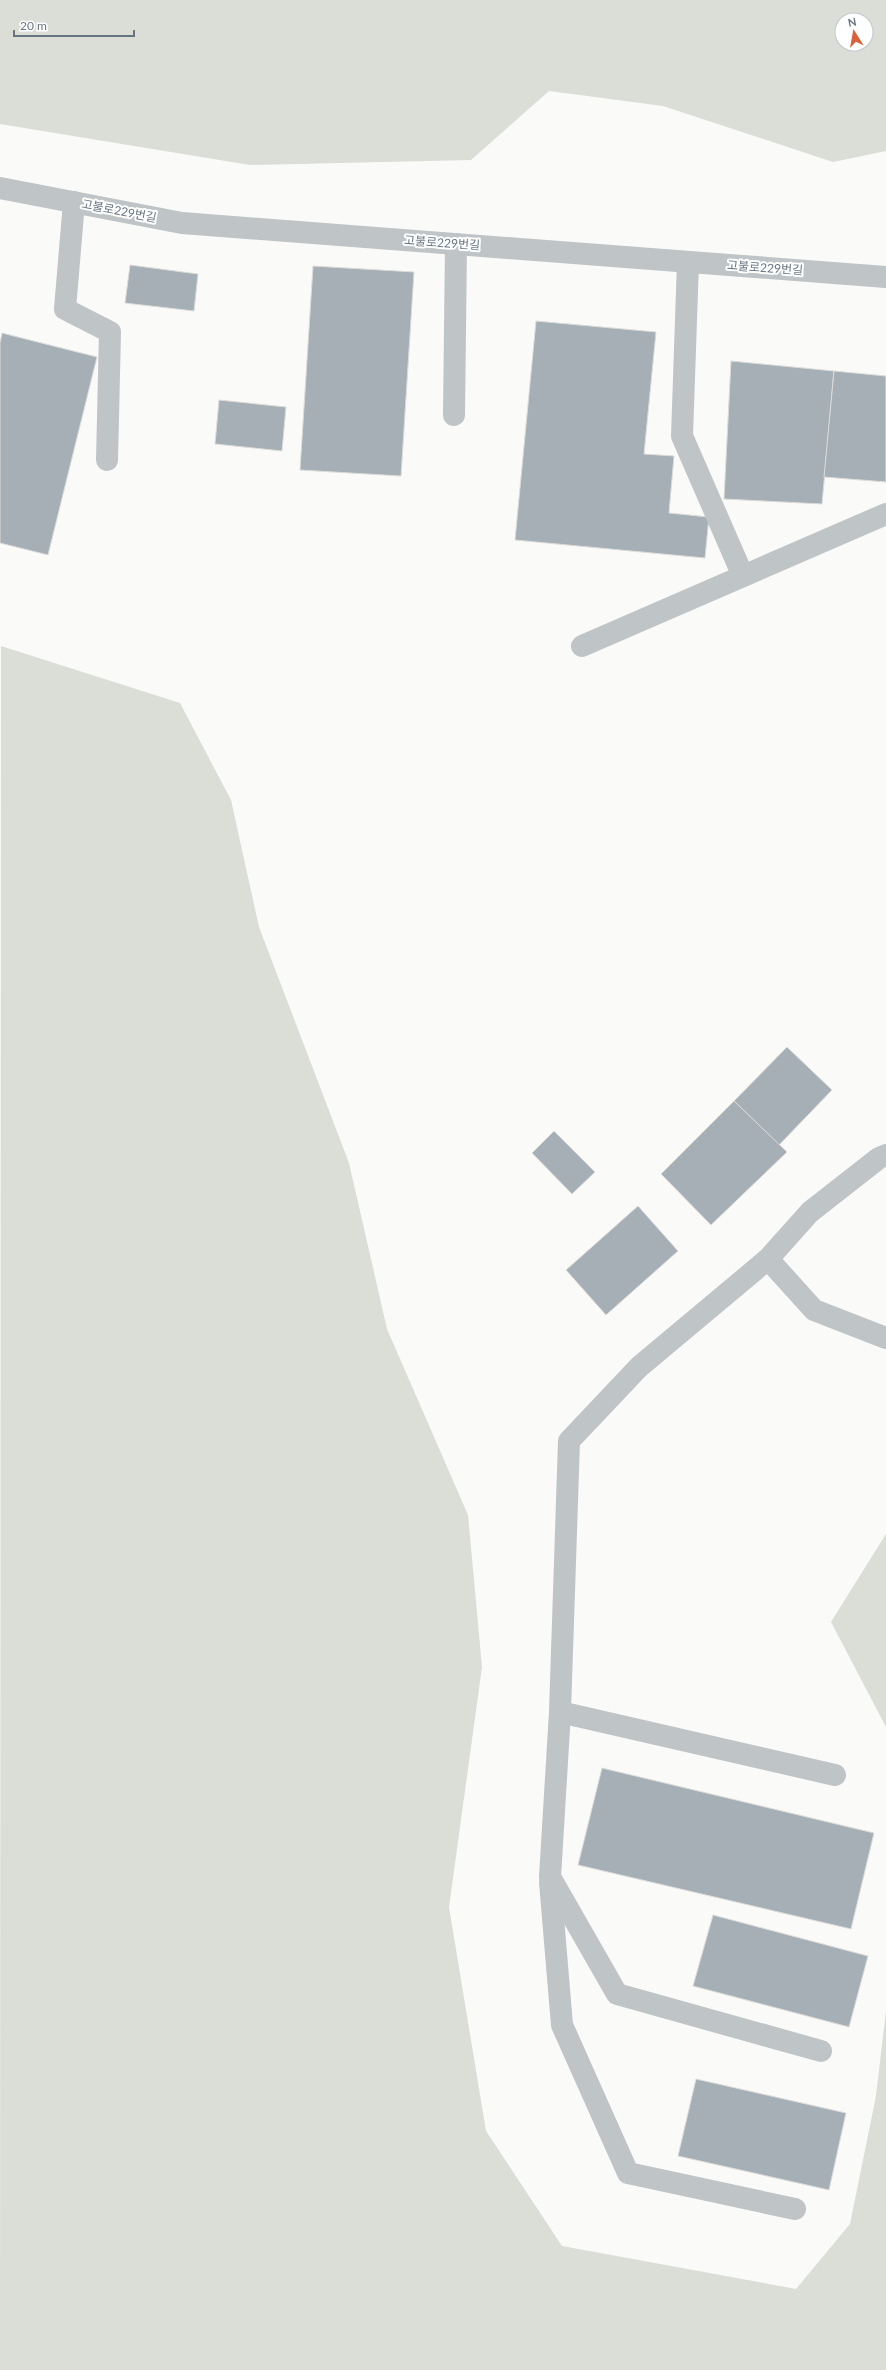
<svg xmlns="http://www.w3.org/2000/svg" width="886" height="2370" font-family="Lato,'Noto Sans KR',sans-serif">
	<rect width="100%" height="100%" fill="#fafaf8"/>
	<g fill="#daded7" fill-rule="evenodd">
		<path d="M0,0H886V151L833,162L663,106L549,91L471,160L250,165L0,124ZM842,20H866V44H842Z"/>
		<path d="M1,646L180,703L231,800L259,927L349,1163L387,1329L468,1515L482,1667L449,1907L486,2131L562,2246L796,2289L850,2224L876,2096L886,2011V2370H0Z"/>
		<path d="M886,1534V1727L831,1622Z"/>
	</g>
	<g fill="#a6afb5" stroke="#dcdcda">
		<path d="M130,265L198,274L194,311L125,303Z"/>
		<path d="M313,266L414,272L401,476L300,470Z"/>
		<path d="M536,321L656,332L644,454L674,456L669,513L709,517L705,558L515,540Z"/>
		<path d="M2,333L97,357L48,555L0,543V343Z"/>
		<path d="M731,361L834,371L822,504L724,499Z"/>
		<path d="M834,371L886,376V482L824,477Z"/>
		<path d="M219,400L286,407L282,451L215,444Z"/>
		<path d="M787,1047L832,1090L779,1145L734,1101Z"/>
		<path d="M734,1101L787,1152L711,1225L661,1174Z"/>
		<path d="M554,1131L595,1172L572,1194L532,1153Z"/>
		<path d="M638,1206L678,1251L606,1315L566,1270Z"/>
		<path d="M602,1768L874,1833L851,1929L578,1865Z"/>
		<path d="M713,1915L868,1956L849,2027L693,1986Z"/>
		<path d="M696,2079L846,2113L829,2190L678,2156Z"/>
	</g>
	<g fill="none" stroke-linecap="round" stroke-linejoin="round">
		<g stroke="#bfc4c7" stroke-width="22">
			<path d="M0,188L182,223L886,277"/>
			<path d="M74,202L65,309L110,332L107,460"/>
			<path d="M688,262L682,436L743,576"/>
			<path d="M454,415L456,244"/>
			<path d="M582,646L886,514"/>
			<path d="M768,1259L814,1310L886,1338"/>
			<path d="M560,1712L550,1877L617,1994L821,2051"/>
			<path d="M835,1775L560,1712L569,1441L639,1367L768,1259L810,1212L879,1158L886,1155"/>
			<path d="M550,1882L562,2025L628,2173L795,2209"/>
		</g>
	</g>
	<g text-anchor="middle" stroke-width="4" stroke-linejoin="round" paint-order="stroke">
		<g font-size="12" fill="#667581" stroke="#fff">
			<text transform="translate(119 211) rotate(11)" y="4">고불로229번길</text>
			<text transform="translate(442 243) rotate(4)" y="4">고불로229번길</text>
			<text transform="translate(765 268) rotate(4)" y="4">고불로229번길</text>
		</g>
	</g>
	<g transform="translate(854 32) rotate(349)"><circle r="19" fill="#ffffff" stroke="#c2c8cd"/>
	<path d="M0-3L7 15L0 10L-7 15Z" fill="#d7623b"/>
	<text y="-6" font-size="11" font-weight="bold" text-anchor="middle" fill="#667581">N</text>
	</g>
	<path d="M14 30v6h120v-6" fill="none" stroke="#667581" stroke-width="2"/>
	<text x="20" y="30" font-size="12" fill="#667581" stroke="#ffffff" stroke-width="3" paint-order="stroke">20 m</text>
</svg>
